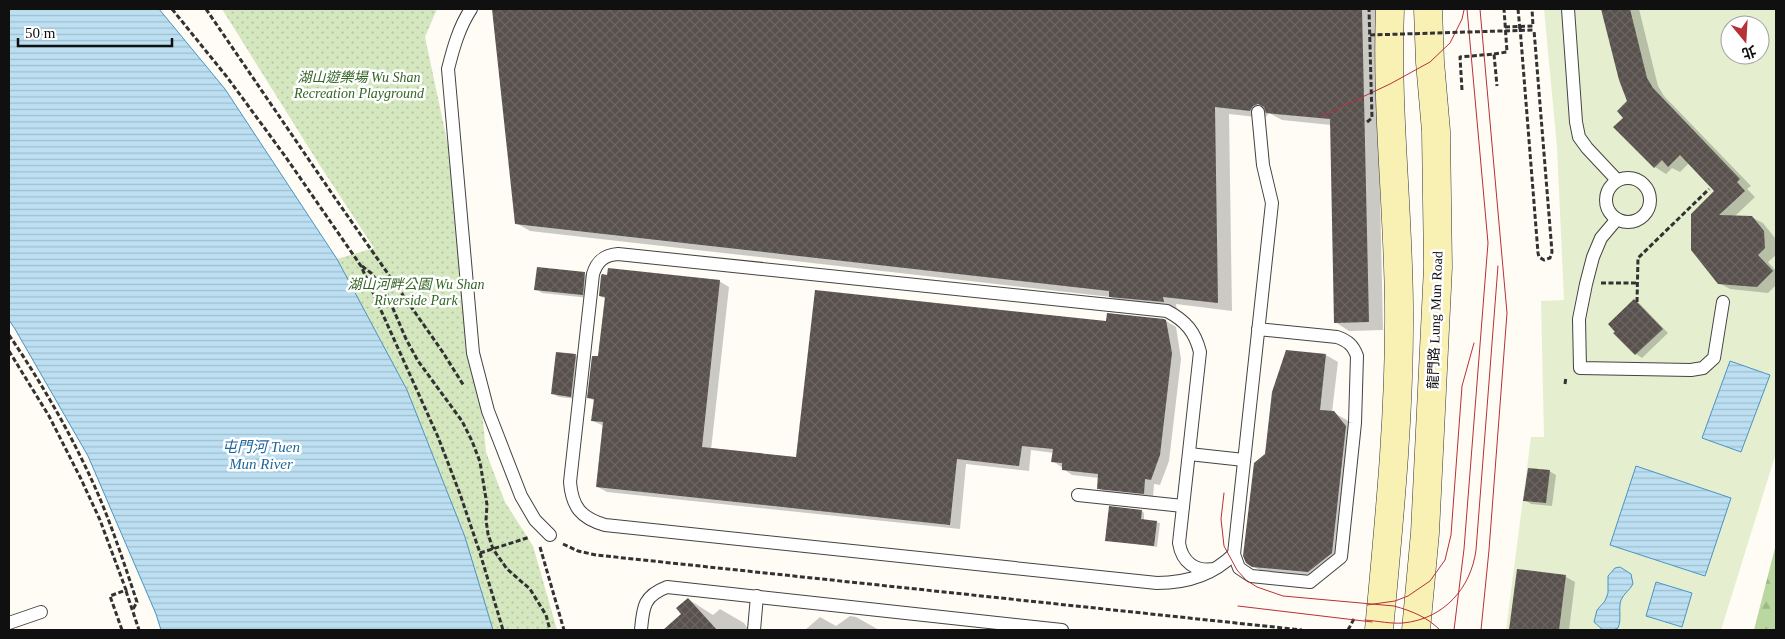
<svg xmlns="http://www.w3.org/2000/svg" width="1785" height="639" font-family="'Times New Roman','Noto Sans TC',serif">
	<defs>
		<pattern id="forest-firs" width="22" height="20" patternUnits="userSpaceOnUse" patternTransform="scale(1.25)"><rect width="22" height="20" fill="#b9d79f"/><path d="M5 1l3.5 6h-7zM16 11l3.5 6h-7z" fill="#9eb888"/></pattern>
		<pattern id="park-dots" width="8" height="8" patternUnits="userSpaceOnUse" patternTransform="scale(1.25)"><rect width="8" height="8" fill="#d4e7bf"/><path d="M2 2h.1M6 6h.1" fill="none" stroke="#b5c5a3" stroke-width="1.8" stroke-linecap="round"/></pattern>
		<pattern id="water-rules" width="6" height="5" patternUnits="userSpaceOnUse" patternTransform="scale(1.25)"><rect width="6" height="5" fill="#bcdff2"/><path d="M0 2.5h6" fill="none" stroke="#a1bece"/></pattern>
		<pattern id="building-cross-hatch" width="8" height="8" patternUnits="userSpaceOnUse" patternTransform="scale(1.25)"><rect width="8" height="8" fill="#58514d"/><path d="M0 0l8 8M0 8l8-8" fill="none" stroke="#6b6562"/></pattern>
	</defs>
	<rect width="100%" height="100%" fill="#fefcf4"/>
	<path fill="url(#forest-firs)" d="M1776,544V630H1754Z"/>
	<path fill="url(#park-dots)" d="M222,9H437L425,37L464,221L486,452L505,502L533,546L557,630H493L465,537L407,390L337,259L374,248L319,164Z"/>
	<path fill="#e5efd0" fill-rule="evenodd" d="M1544,9H1776V453L1721,630H1506L1531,437H1544L1541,301L1564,300L1557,147ZM1730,25H1760V55H1730Z"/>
	<g fill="url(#water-rules)" stroke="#4894c4">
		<path d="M9,9H159L225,89L337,259L407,390L465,537L493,630H161L156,614L88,456L15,329L9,320Z"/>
		<path d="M1730,361L1770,375L1741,452L1702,438Z"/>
		<path d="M1636,466L1731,498L1705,576L1610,545Z"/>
		<path d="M1620,567L1631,574L1633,584C1630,590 1624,593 1621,600C1618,609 1622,619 1618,628L1613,630H1603L1594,622L1597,610L1605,601L1608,593V576L1615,568Z"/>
		<path d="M1656,582L1692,593L1682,627L1646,616Z"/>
	</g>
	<g fill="#0003">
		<path d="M493,9H1376L1383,330L1349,331L1335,322L1331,125L1282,120L1269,113L1265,118L1229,114L1232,311L1176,304L1177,310L1124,304L1111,297L530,231L516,223Z"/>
		<path d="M1602,9H1639L1658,86L1664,96L1751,186L1747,189L1755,197L1735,216L1751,217L1763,223L1775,238L1776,255L1768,262L1776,271V285L1768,293L1730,289L1719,283L1716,191L1689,163L1680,172L1672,168L1666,174L1655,167L1625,118L1628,102L1620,80Z"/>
		<path d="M585,274L591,277L589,298L542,293L536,289Z"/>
		<path d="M719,281L729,287L711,450L798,459L1107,322L1166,321L1176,327L1181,359L1169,461L1160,485L1154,484L1153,498L1107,493L1098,488L1099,478L1072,475L1053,461L1054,453L1031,450L1029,471L966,464L960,529L607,492L598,487L604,426L593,421L595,401L589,398L599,358L606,299L600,296Z"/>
		<path d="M1634,300L1640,304L1668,333L1642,358L1636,354Z"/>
		<path d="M576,355L582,359L577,399L559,397L553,394Z"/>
		<path d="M1326,355L1338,362L1332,412L1347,420L1358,434L1344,560L1321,579L1265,573L1252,566L1266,454Z"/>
		<path d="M1549,471L1556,475L1552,506L1531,504L1525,500Z"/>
		<path d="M1142,511L1144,513V520L1160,523L1157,547L1106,540Z"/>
		<path d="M1518,570L1566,577L1575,582L1569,630H1510Z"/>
		<path d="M688,599L713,615L720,609L744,623L749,630H665L683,614Z"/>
		<path d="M850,616L856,617L879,630H805L820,617L836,626Z"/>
	</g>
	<g fill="url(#building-cross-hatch)">
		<path d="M492,9H1362L1369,322L1334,323L1330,119L1266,113L1264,107L1258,104L1253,106L1250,111L1215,107L1218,303L1163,297L1164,302L1109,297V291L515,224Z"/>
		<path d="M1601,9H1630L1647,78L1653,88L1740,179L1737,182L1745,191L1719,215L1752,216L1764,231L1765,248L1758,255L1773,271L1757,287L1718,284L1691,250V214L1714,191L1680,155L1668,167L1662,160L1654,168L1613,127L1623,118L1617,111L1627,101L1619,80Z"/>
		<path d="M537,267L585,272L583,295L534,290Z"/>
		<path d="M608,268L720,280L702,447L796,457L815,290L1106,321L1107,313L1164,319L1166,320L1172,353L1160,455L1151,480L1145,479L1144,494L1097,489L1098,474L1062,470V463L1051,462L1053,449L1022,446L1019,466L957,459L950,525L596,487L603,422L591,421L594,399L587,398L592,356H598L605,297L599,296L601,276L602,274L607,275Z"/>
		<path d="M1634,299L1663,329L1635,355L1613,333L1615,332L1608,324Z"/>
		<path d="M1286,350L1326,354L1320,410L1334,411L1346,426L1332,553L1308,572L1252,567L1246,563L1243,556L1254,463L1265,454L1272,392Z"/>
		<path d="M556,352L576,354L571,397L551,394Z"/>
		<path d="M1528,468L1550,470L1546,503L1523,501Z"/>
		<path d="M1109,506L1142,510L1141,519L1157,521L1154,546L1105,541Z"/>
		<path d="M1517,569L1566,575L1559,630H1509Z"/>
		<path d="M688,598L717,630H663L681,614L676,608Z"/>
	</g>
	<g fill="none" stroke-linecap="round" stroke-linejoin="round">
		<defs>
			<g id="lane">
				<path d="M471,9C459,27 453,49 448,69L473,353L488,411L521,496L535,520L550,535"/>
				<path d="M1568,9L1576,122L1579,137L1587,148L1617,180"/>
				<path d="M1258,112L1263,165L1272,203L1234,554L1239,568L1251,576L1310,582L1341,557L1355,423L1357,356C1353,345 1348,341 1337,337L1258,329"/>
				<circle cx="1628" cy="200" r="22"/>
				<path d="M1617,219L1601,238L1593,257L1586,284L1579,319L1580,368L1691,370L1703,368L1714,358L1723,302"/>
				<path d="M1189,454L1244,460"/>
				<path d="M1078,495L1183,506"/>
				<path d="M1214,569C1195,572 1182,562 1179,543L1200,352C1195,332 1186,321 1167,311L618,254C604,255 597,261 593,274L570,482C572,507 581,518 605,525L1157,583C1186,583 1213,575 1234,554"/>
				<path d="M9,623L41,612"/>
				<path d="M641,630C643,608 643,596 667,587L1062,630"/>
				<path d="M754,630L757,596"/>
			</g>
			<g id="secondary">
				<path d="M1379,630C1389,522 1400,414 1399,305C1398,206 1386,107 1390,9"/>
				<path d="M1416,630L1425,533L1438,267L1436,131L1430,62L1428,9"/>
			</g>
		</defs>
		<use href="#lane" stroke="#434343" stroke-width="14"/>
		<use href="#secondary" stroke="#323232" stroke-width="29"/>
		<g stroke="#323232" stroke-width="3" stroke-dasharray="5 2.5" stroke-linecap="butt">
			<path d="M172,9L227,77L285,156L361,266L438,437L460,494L480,553L503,630"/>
			<path d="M206,9L335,198L442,351L464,386"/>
			<path d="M1505,27L1533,26L1532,9"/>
			<path d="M1520,27L1538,253L1539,257L1544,260L1550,258L1552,252L1534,30"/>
			<path d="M1494,54L1507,52L1504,9"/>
			<path d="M1462,90L1460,57L1494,54L1497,86"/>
			<path d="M362,266L371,273L386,292L406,339L418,361L462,421L472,441L480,462L487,505L486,520L488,534L493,549L507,569L530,589L546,615L550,630"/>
			<path d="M1601,283H1638"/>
			<path d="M1637,302L1638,258L1709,189"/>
			<path d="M9,335C43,385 74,439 98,494C113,529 125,566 137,602L132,611"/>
			<path d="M9,351L49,416L81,479L100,520L126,590L110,596L122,630"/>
			<path d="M1565,384L1566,377"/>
			<path d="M563,544L578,551L596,555L1302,630"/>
			<path d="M540,547L564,630"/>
			<path d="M480,553L530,537"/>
			<path d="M126,591L139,630"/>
			<path d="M1348,630L1355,617"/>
		</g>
		<use href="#lane" stroke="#fff" stroke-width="12"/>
		<use href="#secondary" stroke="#f9f1b4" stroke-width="28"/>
		<g stroke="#b73139" stroke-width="1">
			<path d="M1480,9L1507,313L1489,550L1481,630"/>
			<path d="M1320,117L1390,84L1430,62L1450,43L1462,19L1464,10"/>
			<path d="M1224,493L1221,519L1224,546L1237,570L1246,580L1257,587L1283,596L1394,606C1412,611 1427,617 1440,630"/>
			<path d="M1367,605L1395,601L1408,596L1430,581L1445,560L1451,535L1462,386L1474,343"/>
			<path d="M1238,606L1372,622"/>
			<path d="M1365,620C1378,621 1391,624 1403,623C1444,619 1471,588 1476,550L1498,266"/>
			<path d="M1454,630L1464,549L1488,243L1467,9"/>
		</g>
		<g stroke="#323232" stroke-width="3" stroke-dasharray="5 2.5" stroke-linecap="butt">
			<path d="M1518,9L1520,30"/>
			<path d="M1370,35L1534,30"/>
			<path d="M1367,122L1372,118L1369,9"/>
		</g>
	</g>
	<g text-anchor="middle" stroke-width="5" stroke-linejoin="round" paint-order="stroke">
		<g font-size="14" font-style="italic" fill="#326424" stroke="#fff">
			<text x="359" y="82">湖山遊樂場 Wu Shan<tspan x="359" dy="16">Recreation Playground</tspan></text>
			<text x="416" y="289">湖山河畔公園 Wu Shan<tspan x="416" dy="16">Riverside Park</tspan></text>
		</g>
		<g font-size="14" fill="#101010" stroke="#fff">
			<text transform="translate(1435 320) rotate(-88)" y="5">龍門路 Lung Mun Road</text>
		</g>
		<g font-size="15" font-style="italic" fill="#21679a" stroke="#fff">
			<text x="261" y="452">屯門河 Tuen<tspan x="261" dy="17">Mun River</tspan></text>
		</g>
	</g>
	<rect width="1785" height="639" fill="none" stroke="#101010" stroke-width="20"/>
	<g transform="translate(1745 40) rotate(162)"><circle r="24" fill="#ffffff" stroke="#9f9f9f"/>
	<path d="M0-4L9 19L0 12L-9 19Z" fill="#b73139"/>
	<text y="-8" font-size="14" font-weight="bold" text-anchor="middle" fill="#101010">北</text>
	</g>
	<path d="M18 38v8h154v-8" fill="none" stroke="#101010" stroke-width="2.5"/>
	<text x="25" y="38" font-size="15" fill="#101010" stroke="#ffffff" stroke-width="4" paint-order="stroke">50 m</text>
</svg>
